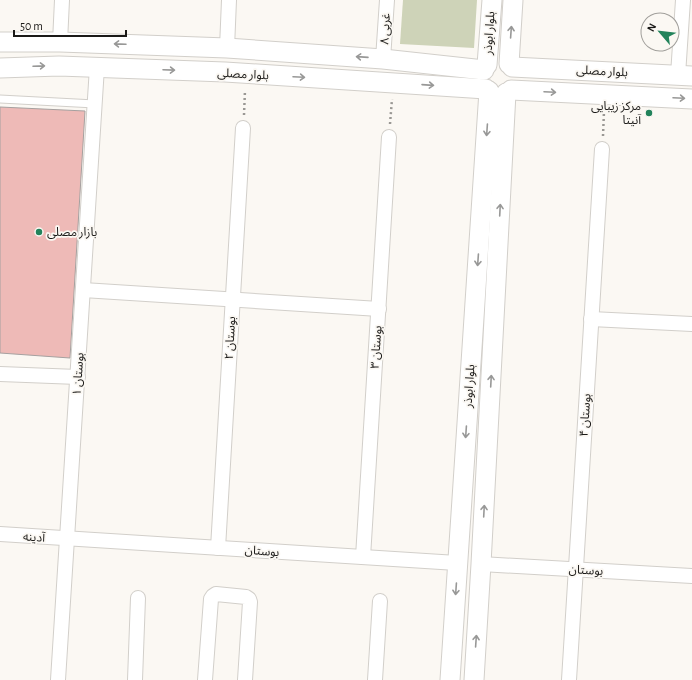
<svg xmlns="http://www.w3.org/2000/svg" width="692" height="680" font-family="'Alegreya Sans','Noto Sans Arabic',sans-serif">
	<rect width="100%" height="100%" fill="#fbf8f3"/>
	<path fill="#ced3b8" d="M403,0H477L474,48L400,44Z"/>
	<path fill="#eebab7" stroke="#a5a09f" d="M0,107L85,111L70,358L0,353Z"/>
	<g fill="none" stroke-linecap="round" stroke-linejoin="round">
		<defs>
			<path id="lane" d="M0,99L95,104"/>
			<g id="street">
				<path d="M60,42L62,0"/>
				<path d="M227,48L229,0"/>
				<path d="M383,59L387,0"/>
				<path d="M678,75L683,0"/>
				<path d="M83,290L379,309"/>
				<path d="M591,319L692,324"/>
				<path d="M0,374L78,377"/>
				<path d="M0,534L457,563"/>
				<path d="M218,548L243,128"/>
				<path d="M363,557L389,137"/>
				<path d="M481,564L692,576"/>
				<path d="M58,680L97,67"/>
				<path d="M135,680L138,598"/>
				<path d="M205,680L211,599L213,596L216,594L246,597L249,599L250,602L245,680"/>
				<path d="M375,680L380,601"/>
				<path d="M569,680L602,149"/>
			</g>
			<g id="secondary">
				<path d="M0,42H60L227,48L383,59L484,70"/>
				<path d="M509,64L513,0"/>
				<path d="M487,65L492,0"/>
				<path d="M512,67L692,76"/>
				<path d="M0,68L59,66L225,72L486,89"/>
				<path d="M511,90L692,99"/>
				<path d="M450,680L489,91"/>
				<path d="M474,680L481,564L506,93"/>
			</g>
		</defs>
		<use href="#lane" stroke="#d2cfca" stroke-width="9"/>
		<use href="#street" stroke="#d2cfca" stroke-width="16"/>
		<use href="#secondary" stroke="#d2cfca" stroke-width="21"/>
		<g stroke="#9a9894" stroke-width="2.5" stroke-dasharray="2 3" stroke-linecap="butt">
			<path d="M244,115L245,90"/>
			<path d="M390,124L392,99"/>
			<path d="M603,136L604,111"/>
		</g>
		<use href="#lane" stroke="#fff" stroke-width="7"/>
		<use href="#street" stroke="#fff" stroke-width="14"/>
		<use href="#secondary" stroke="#fff" stroke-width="19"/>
	</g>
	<defs><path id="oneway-shaft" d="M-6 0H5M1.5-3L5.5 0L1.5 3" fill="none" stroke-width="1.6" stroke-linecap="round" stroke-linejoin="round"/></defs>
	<g stroke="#989897">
		<use href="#oneway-shaft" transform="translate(511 32) rotate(-86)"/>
		<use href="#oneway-shaft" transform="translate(120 44) rotate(-178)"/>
		<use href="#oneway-shaft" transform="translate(362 57) rotate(-176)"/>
		<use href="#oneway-shaft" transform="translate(39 66) rotate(-2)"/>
		<use href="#oneway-shaft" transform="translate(169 70) rotate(2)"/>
		<use href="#oneway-shaft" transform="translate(299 77) rotate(3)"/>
		<use href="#oneway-shaft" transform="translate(428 85) rotate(4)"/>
		<use href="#oneway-shaft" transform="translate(550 92) rotate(3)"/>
		<use href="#oneway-shaft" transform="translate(679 98) rotate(3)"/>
		<use href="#oneway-shaft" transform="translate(487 130) rotate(94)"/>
		<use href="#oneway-shaft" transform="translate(500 210) rotate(-87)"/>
		<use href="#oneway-shaft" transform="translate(478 260) rotate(94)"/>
		<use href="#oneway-shaft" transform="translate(491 381) rotate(-87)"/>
		<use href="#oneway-shaft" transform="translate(466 432) rotate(94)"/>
		<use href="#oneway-shaft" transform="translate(484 511) rotate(-87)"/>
		<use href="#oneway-shaft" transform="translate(456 589) rotate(94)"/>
		<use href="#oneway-shaft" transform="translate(476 641) rotate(-86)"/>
	</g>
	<g fill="#22835b" stroke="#fbf8f3" stroke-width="1.5">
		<circle cx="649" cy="113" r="4"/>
		<circle cx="39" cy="232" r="4"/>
	</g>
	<g text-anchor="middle" stroke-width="3.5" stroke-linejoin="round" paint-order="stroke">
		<g font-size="12" fill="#1b1a18" stroke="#fbf8f3">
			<text transform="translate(385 29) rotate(-87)" y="4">۸ غربی</text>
			<text transform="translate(489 33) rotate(-86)" y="4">بلوار ابوذر</text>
			<text transform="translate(602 71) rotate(3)" y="4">بلوار مصلی</text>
			<text transform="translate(243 74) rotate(3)" y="4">بلوار مصلی</text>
			<text transform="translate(230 338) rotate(-87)" y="4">بوستان ۲</text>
			<text transform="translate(376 347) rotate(-86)" y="4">بوستان ۳</text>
			<text transform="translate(78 374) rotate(-86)" y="4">بوستان ۱</text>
			<text transform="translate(469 386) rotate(-86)" y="4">بلوار ابوذر</text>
			<text transform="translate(585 415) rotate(-86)" y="4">بوستان ۴</text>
			<text transform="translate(34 537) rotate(4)" y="4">آدینه</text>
			<text transform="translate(262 551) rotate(4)" y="4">بوستان</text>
			<text transform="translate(586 570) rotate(3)" y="4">بوستان</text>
		</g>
		<g font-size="12" fill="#1b1a18" stroke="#fbf8f3" text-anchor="end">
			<text x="641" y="110">مرکز زیبایی<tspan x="641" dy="14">آنیتا</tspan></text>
			<text x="47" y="236" text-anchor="start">بازار مصلی</text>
		</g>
	</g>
	<g transform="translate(660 32) rotate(298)"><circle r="19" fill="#fbf8f3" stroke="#a19f9b"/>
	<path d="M0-3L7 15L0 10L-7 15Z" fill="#22835b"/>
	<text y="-6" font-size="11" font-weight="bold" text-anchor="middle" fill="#1b1a18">N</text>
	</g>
	<path d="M14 30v6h112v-6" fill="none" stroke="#1b1a18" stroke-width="2"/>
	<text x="20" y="30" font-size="12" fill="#1b1a18" stroke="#fbf8f3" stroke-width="3" paint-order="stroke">50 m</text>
</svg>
